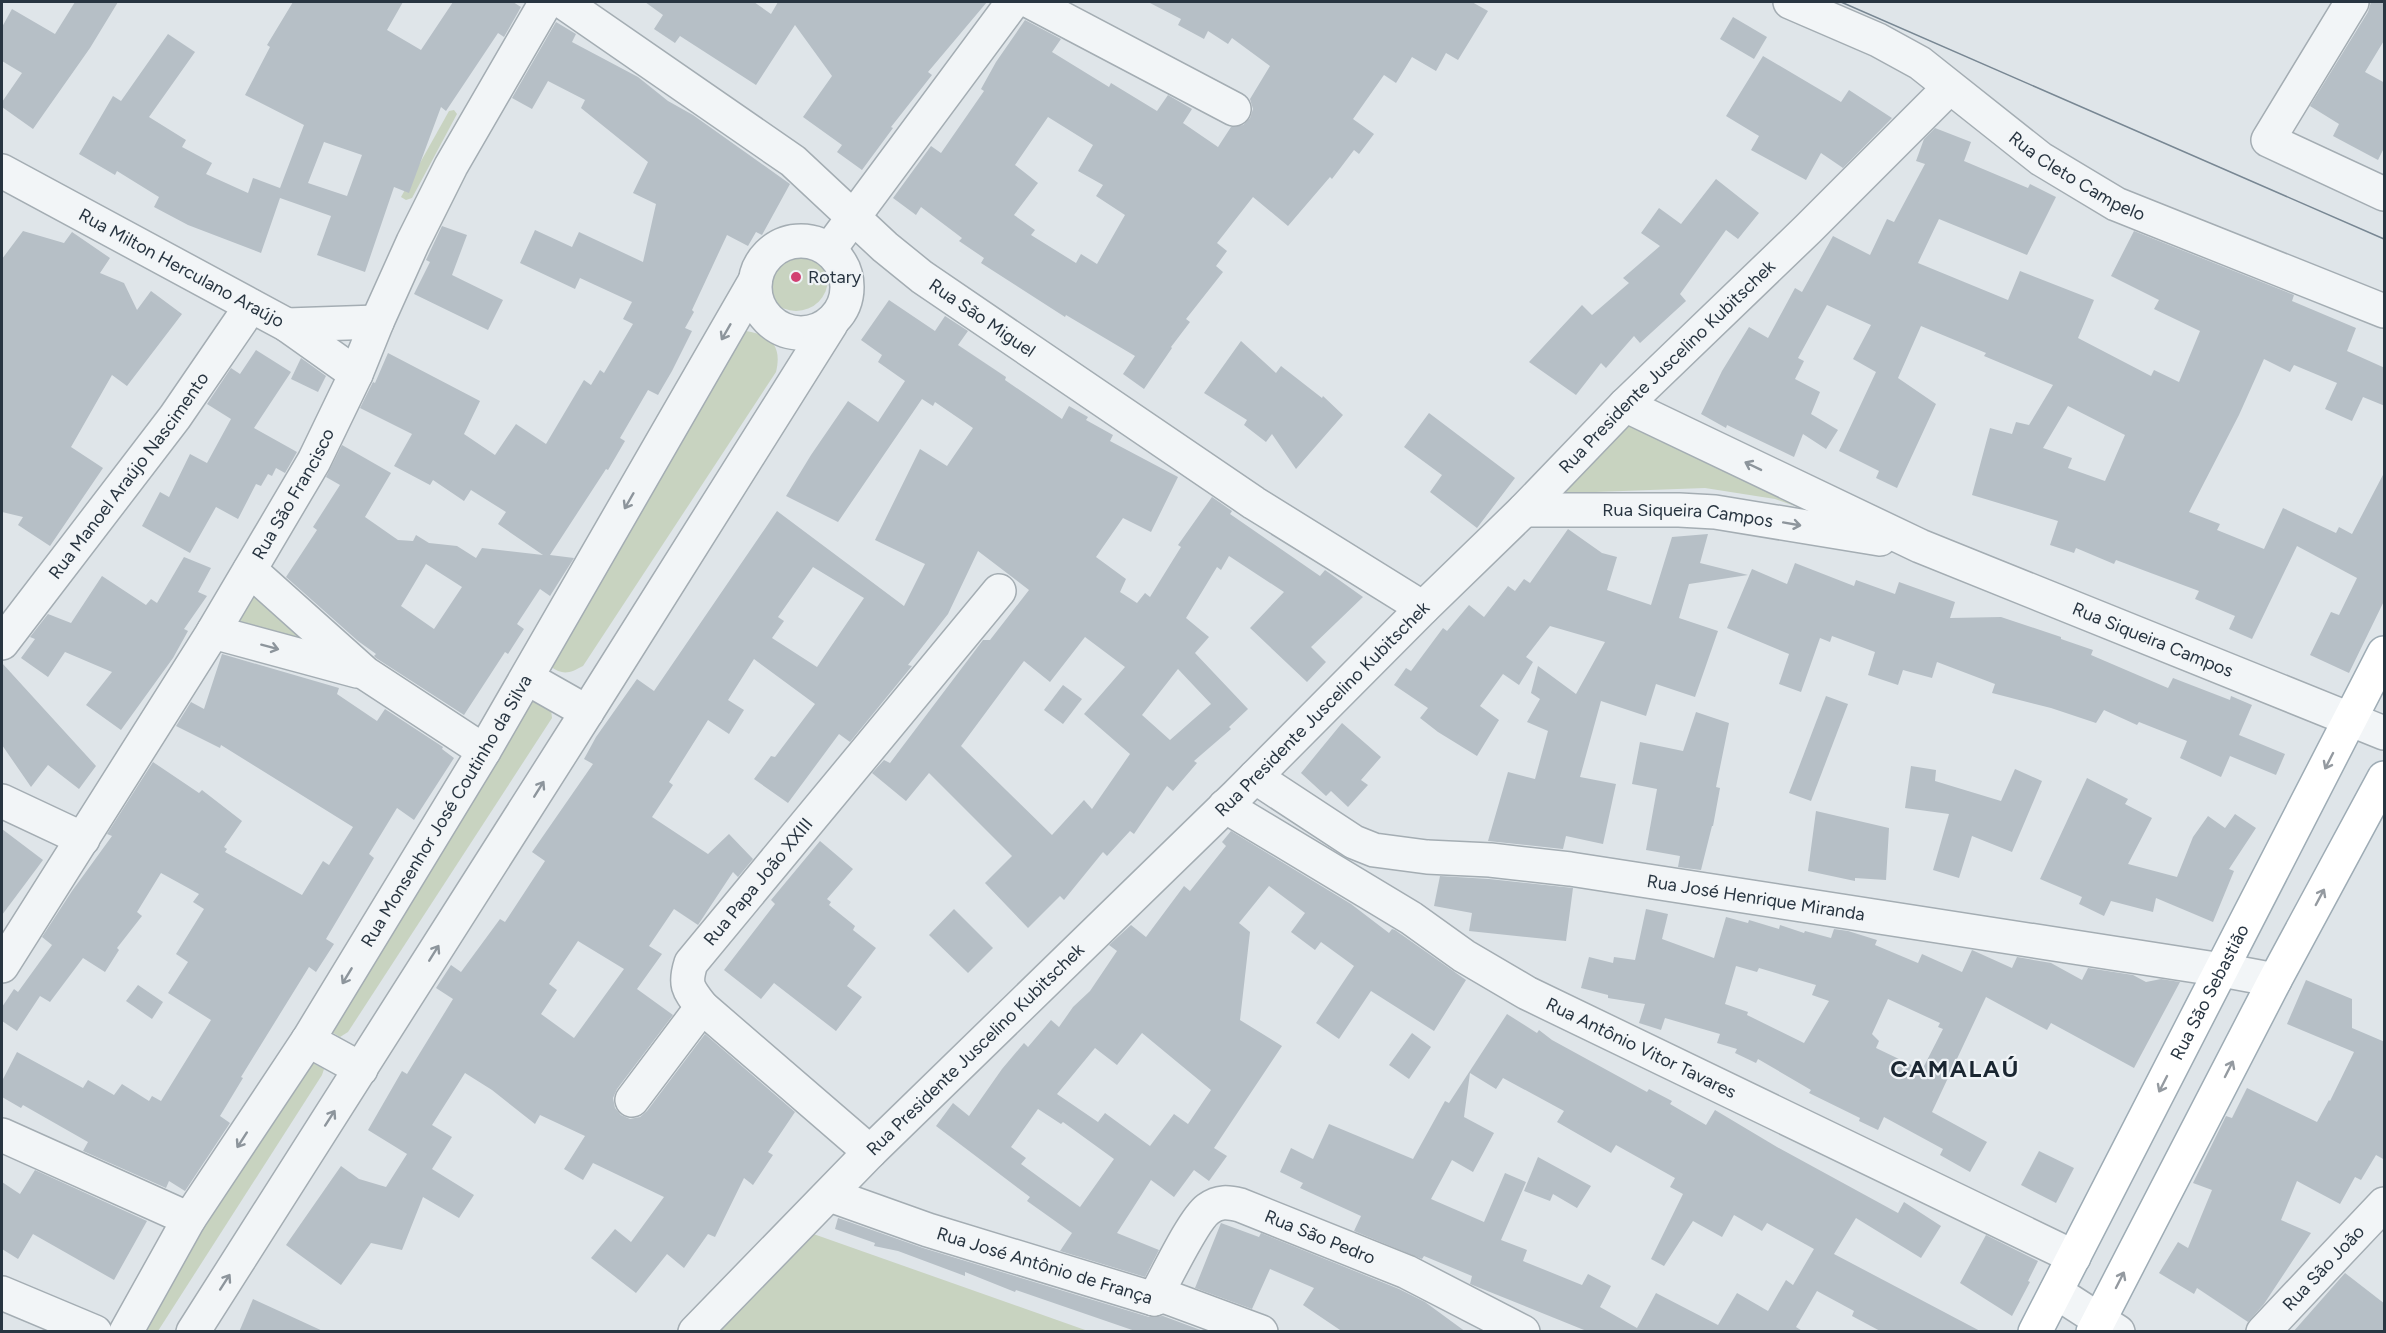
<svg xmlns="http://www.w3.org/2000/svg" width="2386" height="1333" font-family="Figtree,sans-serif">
	<rect width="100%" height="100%" fill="#dfe5e9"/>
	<g fill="#c8d3c0">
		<path d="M454,110L457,114L412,198L406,200L401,197L449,111Z"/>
		<circle cx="796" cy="279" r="32"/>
		<path d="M746,331C772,335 782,347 776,372L583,666C570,673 563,676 550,666L737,333Z"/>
		<path d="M1625,421L1871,533L1775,499L1705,488L1568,493L1561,485Z"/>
		<path d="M249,594L259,596L328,650L240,627L236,619Z"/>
		<path d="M530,698L551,709L552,718L348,1032L340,1037L330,1031Z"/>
		<path d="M311,1062L324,1069L322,1075L158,1331L140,1332L301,1071Z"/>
		<path d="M805,1231L1088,1331L708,1332Z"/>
	</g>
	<g fill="#b6bfc6" fill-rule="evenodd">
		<path d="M75,2H118L90,48L33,129L2,107V102L22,73L2,61V27L12,9L55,34Z"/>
		<path d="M293,2H403L387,30L421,50L453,2H513L521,7L504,37L498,33L446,111L441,107L409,193L394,187L365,272L317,255L331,216L280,198L261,253L188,225L154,207L159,197L117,171L115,175L79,154L113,96L121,101L168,34L195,52L149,117L186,140L182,147L212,163L206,174L248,193L253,178L280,188L304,125L245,95L270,47L267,45ZM324,142L362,155L347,196L308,183Z"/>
		<path d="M645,2H754L771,14L778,2H987L928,72L932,75L891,127L893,128L862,170L837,152L842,145L803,117L832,76L795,25L756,85L680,36L675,43L654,29L663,15Z"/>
		<path d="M1148,2H1472L1488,11L1458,60L1446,53L1436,71L1412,57L1396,83L1384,75L1353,119L1374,134L1359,154L1354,150L1332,179L1330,177L1288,226L1253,197L1217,243L1227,251L1216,266L1223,272L1186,319L1190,322L1171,347L1172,348L1144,389L1123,374L1135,356L1066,315L1065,317L981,263L984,258L959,241L962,238L921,207L916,215L893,198L931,146L941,153L984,91L981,89L996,62L1025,20L1061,39L1052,52L1109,87L1111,83L1157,111L1168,95L1192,109L1183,123L1218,147L1231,127L1243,125L1250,118L1253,109L1250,99L1270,66L1232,38L1228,44L1208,31L1204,39L1178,25L1181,19ZM1048,117L1093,145L1078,171L1103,185L1096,196L1125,215L1097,264L1081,254L1076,263L1031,235L1035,230L1014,215L1038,183L1015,165Z"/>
		<path d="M2371,2H2385V39L2365,72L2385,83V146L2378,160L2333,136L2339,124L2310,106L2368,12Z"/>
		<path d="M1733,17L1767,37L1754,59L1720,39Z"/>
		<path d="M556,22L576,34L572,42L638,77L668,101L693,115L790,184L762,235L756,232L748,246L727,235L692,310L694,312L685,328L692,331L672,371L658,395L648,390L620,438L625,441L608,470L606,469L550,555L574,558L550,596L540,589L517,624L524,629L508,654L505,652L464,715L376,658L374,656L376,654L358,641L286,577L317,530L313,527L340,485L326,477L342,445L391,473L365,517L398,540L413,541L416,535L429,543L457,546L476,558L482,548L543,555L498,524L506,512L471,490L464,501L433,480L430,485L394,466L412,434L360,408L373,382L375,383L388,353L480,401L464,434L495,455L516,424L546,444L584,380L591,385L600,370L604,373L633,324L623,319L632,302L580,278L575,289L520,263L535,230L572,247L579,232L643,262L656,204L633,193L648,162L581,108L585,100L548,81L532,109L512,98ZM426,564L462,587L434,629L401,606Z"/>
		<path d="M1763,56L1841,102L1849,90L1892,118L1843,168L1821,153L1806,180L1751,150L1759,136L1726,116Z"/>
		<path d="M1935,128L1971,142L1964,161L2028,188L2030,184L2056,197L2027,255L1939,219L1918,263L2008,300L2020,271L2094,300L2078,338L2151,376L2154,370L2179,382L2200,331L2154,309L2159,300L2111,276L2134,231L2294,295L2292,301L2356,328L2347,351L2385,368V406L2363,397L2352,421L2325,409L2337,383L2294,365L2290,372L2264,359L2239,415L2189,512L2220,524L2217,530L2264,549L2283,508L2336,533L2339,527L2352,534L2385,471V599L2349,673L2310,655L2331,612L2339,615L2357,578L2297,546L2252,639L2229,629L2235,616L2195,599L2199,591L2116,560L2114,564L2076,548L2074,553L2050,545L2058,521L1972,495L1990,428L2012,434L2016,422L2029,425L2053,385L1984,356L1986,353L1921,326L1898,378L1936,404L1897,488L1876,478L1879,471L1839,451L1876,372L1853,359L1871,325L1827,305L1798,358L1804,361L1795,379L1820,392L1811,414L1838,430L1826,449L1803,434L1794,457L1727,425L1726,428L1701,414L1722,371L1749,327L1768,338L1795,288L1802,292L1833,236L1870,255L1887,219L1894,222L1925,164L1916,161L1924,139ZM2068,406L2125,435L2105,481L2068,468L2072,458L2043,448Z"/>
		<path d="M1716,179L1759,213L1738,239L1726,230L1680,294L1686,301L1640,343L1634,336L1606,368L1601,363L1576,395L1529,362L1582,305L1592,315L1629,283L1623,278L1660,246L1641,233L1659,208L1681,224Z"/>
		<path d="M442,226L467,235L452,275L503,300L488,330L414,294L430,262L426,260Z"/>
		<path d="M23,231L64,243L72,232L110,258L100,273L124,283L137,310L151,291L182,314L127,386L112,375L71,447L103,468L50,546L18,525L23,517L2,512V259Z"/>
		<path d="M889,300L935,331L945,316L968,331L958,345L1006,377L1005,380L1062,419L1069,406L1088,417L1086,420L1113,435L1110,441L1178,477L1151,532L1123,518L1096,557L1126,579L1120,592L1137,603L1145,593L1150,597L1181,547L1178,545L1212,497L1232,511L1230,514L1320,576L1325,570L1363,597L1311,647L1326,662L1307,682L1250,628L1284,592L1229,556L1221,570L1217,567L1186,618L1209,637L1195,653L1248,709L1229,727L1231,729L1194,761L1197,763L1173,791L1167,786L1134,834L1130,831L1107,856L1103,852L1064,900L1060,896L1028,928L985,883L1012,856L929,773L906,801L872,773L884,760L890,763L983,640H990L1029,590L978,551L948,614L908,665L912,666L850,742L839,734L788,803L754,779L771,756L775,757L815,704L754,659L728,700L744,710L729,734L708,720L669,782L673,785L652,817L708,854L729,834L753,859L738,877L733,872L698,925L674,909L649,946L662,954L637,989L673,1015L617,1089L613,1098L615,1108L621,1115L630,1119L640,1117L647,1111L705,1034L795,1112L768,1152L773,1155L753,1185L744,1178L715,1237L708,1234L684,1268L667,1254L636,1293L591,1258L615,1229L631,1242L664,1197L593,1163L583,1180L564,1169L585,1136L540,1115L535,1124L492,1090L465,1073L432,1125L452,1137L432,1169L474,1195L459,1218L423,1197L402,1250L371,1243L341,1285L286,1245L341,1166L359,1179L386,1187L407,1154L368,1130L402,1071L407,1074L453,999L436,988L451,965L461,972L500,919L505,922L545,861L532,852L593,764L584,759L596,737L637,679L654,691L777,511L904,606L925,564L875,540L920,449L947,466L973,428L935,402L933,406L922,399L838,522L786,496L811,455L848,401L878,422L905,381L878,362L882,355L861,340ZM813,567L864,598L817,667L772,638L784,621L778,617ZM1085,637L1125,667L1084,714L1130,754L1092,809L1084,800L1052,835L961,746L1024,661L1050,682ZM1178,669L1211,704L1170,740L1142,715ZM578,941L624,969L574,1038L541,1014L557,990L549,984Z"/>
		<path d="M1241,341L1276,373L1281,366L1322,398L1323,396L1343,415L1296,469L1272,434L1266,442L1244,425L1247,420L1204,393Z"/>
		<path d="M256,350L291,372L254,428L297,452L285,473L276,468L272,476L268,474L261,486L256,484L238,519L216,507L190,553L142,526L160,492L169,497L190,454L207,463L231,419L207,404L231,368L240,374Z"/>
		<path d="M301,358L326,376L318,392L291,379Z"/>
		<path d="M1429,413L1515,478L1477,528L1430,492L1442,475L1404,447Z"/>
		<path d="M1568,529L1602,553L1617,557L1607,590L1651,605L1672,537L1708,534L1700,563L1748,575L1689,584L1679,618L1718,631L1695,697L1656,684L1646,716L1601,701L1580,777L1616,784L1603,844L1566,836L1563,849L1488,841L1508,772L1535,779L1548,731L1527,722L1540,699L1531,693L1538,666L1576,694L1605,642L1550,626L1526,657L1533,662L1519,685L1503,674L1480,706L1499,720L1477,756L1438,732L1420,718L1428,708L1394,685L1406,668L1411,671L1443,628L1447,631L1469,605L1484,617L1508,586L1515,591L1524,579L1530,583Z"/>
		<path d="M184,557L211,568L198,592L207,596L184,629L188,631L173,658L121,730L86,705L112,672L65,652L48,677L21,658L35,639L30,637L48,614L71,623L102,576L146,605L151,599L157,603Z"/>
		<path d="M1795,563L1854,586L1856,580L1895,594L1899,582L1955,602L1950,618L2001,617L2061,637V639L2093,650L2091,655L2168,688L2173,678L2230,700L2231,696L2252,705L2239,735L2285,754L2276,775L2230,756L2221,777L2180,758L2187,741L2139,722L2137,725L2104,710L2096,723L2051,708L1992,693L1995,684L1937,662L1932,678L1903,670L1898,685L1868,675L1875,652L1832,636L1830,642L1820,638L1801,692L1779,684L1789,654L1727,628L1752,569L1787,584Z"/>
		<path d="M222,654L339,688L337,694L377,721L385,709L443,747L442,749L454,758L414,820L397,808L369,854L374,858L326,939L334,944L316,972L309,967L241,1077L243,1078L220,1116L230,1123L185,1191L169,1181L166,1188L83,1151L88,1142L23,1105L21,1108L2,1097V1081L17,1052L83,1088L88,1080L114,1095L122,1084L149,1101L152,1096L161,1101L211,1020L168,993L188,962L176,954L204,909L193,902L199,894L161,873L137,912L142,916L117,948L119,950L105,972L83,958L50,1002L40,996L17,1031L2,1021V1007L14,989L18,992L52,945L42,937L72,891L112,836L107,834L153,762L199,793L202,790L242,821L224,847L227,849L225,852L302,895L323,861L329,865L353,827L221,745L220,748L176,726L191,702L204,709Z"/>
		<path d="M2,663L96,766L79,789L48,765L31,787L2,745Z"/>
		<path d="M1063,685L1082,699L1063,724L1044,710Z"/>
		<path d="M1826,696L1848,704L1811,801L1789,793Z"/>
		<path d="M1696,712L1729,723L1716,787L1720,788L1713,826H1712L1701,870L1678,867L1680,856L1646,850L1657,789L1632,784L1640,742L1683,751Z"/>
		<path d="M1342,723L1381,757L1361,780L1368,785L1348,807L1331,791L1326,796L1301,773Z"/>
		<path d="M1911,766L1936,770L1935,781L2001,801L2015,769L2042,781L2012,852L1972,836L1959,878L1933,870L1949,814L1905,808Z"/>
		<path d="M2087,778L2128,799L2125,804L2152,818L2128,864L2177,877L2193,837L2208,816L2225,828L2235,814L2256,828L2229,869L2234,871L2213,922L2156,898L2153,912L2111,901L2104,916L2079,904L2082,897L2040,879Z"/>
		<path d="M1816,811L1889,828L1886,880L1855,878V881L1808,871Z"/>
		<path d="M2,829L43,860L2,915Z"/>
		<path d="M1231,831L1351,904L1389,933L1392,929L1395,930L1466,980L1434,1031L1371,991L1339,1039L1316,1023L1354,966L1321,942L1315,950L1291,932L1305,913L1269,886L1239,923L1250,932L1240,1020L1282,1046L1214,1148L1227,1156L1209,1181L1194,1170L1174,1197L1151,1180L1117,1233L1159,1250L1145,1277L1060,1251L1072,1233L1027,1201L1030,1197L936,1126L953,1103L969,1116L1002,1069L1024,1043L1028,1047L1051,1020L1059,1027L1073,1007L1090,991L1117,951L1109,945L1131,925L1146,937L1184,886L1190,891L1226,846L1222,842ZM1142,1033L1211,1090L1188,1124L1174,1114L1150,1146L1105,1113L1098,1122L1057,1094L1095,1048L1117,1065ZM1038,1109L1061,1124L1063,1122L1114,1159L1080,1207L1021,1164L1026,1158L1011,1147Z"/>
		<path d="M820,841L853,869L827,899L831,902L829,905L855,926L853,930L876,948L847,986L862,997L836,1031L774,983L761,999L724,970L775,904L771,900Z"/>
		<path d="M1440,876L1489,879L1573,888L1566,941L1469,931L1472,913L1434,906Z"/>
		<path d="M954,909L993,948L968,973L929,935Z"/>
		<path d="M1646,909L1668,914L1662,939L1714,958L1726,917L1748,923L1749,920L1779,929L1780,925L1804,933L1805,931L1831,938L1834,929L1848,931L1877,940L1875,945L1918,963L1922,954L1962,972L1972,950L2012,968L2017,957L2051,963L2082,980L2088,968L2133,975L2146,982L2161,979L2180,982L2134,1068L2051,1023L2047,1030L1986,997L1932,1112L1987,1142L1970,1172L1940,1155L1943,1149L1884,1117L1878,1130L1859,1121L1860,1118L1809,1093L1811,1090L1758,1059L1756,1063L1735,1053L1737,1049L1717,1043L1720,1034L1665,1018L1661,1030L1639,1023L1645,1004L1608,998V995L1581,988L1589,957L1613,963L1614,957L1635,960ZM1736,966L1757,972L1759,968L1816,985L1812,995L1829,1001L1804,1043L1747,1015L1748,1012L1725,1004ZM1888,999L1940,1023L1938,1027L1943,1029L1922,1070L1876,1048L1879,1041L1872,1034Z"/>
		<path d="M2306,980L2352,999V1028L2385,1042V1160L2376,1155L2361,1180L2355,1177L2340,1204L2297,1181L2281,1220L2311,1233L2264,1304L2248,1322L2197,1288L2194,1294L2159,1273L2178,1242L2188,1248L2212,1190L2193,1183L2226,1116L2232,1118L2247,1088L2317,1122L2329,1100L2330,1101L2354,1052L2287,1024Z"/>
		<path d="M138,985L163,1002L152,1019L126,1001Z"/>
		<path d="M1507,1014L1537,1033L1539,1030L1552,1040L1647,1092L1649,1089L1672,1101L1670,1104L1706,1125L1715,1110L1777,1147L1898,1213L1904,1202L1941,1226L1921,1258L1856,1218L1834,1254L1982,1332H1882L1852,1316L1854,1311L1817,1291L1796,1327L1804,1332H1589L1470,1284L1472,1276L1424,1256L1422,1259L1354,1231L1361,1216L1300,1188L1303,1183L1280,1172L1291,1148L1313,1159L1329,1124L1413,1159L1445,1101L1449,1103ZM1470,1073L1496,1089L1503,1078L1564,1111L1557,1122L1611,1153L1616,1145L1675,1178L1670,1187L1683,1194L1651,1259L1664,1266L1693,1221L1722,1237L1734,1215L1762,1231L1767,1223L1814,1249L1793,1285L1786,1280L1768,1311L1737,1293L1718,1325L1656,1293L1637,1328L1600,1307L1611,1286L1588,1274L1582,1285L1523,1261L1527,1250L1501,1240L1526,1182L1505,1173L1484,1222L1431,1199L1452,1160L1473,1172L1494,1133L1464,1117Z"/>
		<path d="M1412,1033L1431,1047L1409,1079L1389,1065Z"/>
		<path d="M2039,1151L2074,1168L2056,1203L2021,1185Z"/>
		<path d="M1538,1157L1591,1186L1577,1208L1553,1194L1550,1201L1524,1191Z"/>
		<path d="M35,1170L147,1221L114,1280L33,1234L18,1259L2,1249V1182L20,1194Z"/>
		<path d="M838,1218L923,1248L1149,1317L1163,1316L1206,1332H1138L1016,1290L1015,1292L965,1272V1276L898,1251L874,1246L875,1243L835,1229Z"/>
		<path d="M1221,1223L1259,1237L1261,1233L1399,1289L1425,1302L1466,1332H1343L1303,1305L1314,1288L1270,1269L1252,1309L1195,1288Z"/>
		<path d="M1986,1235L2038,1261L2028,1281L2030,1282L2012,1316L1960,1283Z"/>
		<path d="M2345,1273L2385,1304V1332H2293Z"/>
		<path d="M253,1299L325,1332H239Z"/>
	</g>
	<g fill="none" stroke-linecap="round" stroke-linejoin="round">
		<defs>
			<g id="minor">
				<path id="s1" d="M563,2L793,161L885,247L922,277L1254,503L1423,608"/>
				<path d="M1031,2L1234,109"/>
				<path id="s2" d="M1790,2L1878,40L1920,63L2041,159L2116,204L2384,311"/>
				<path d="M2352,2L2268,140L2384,194"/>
				<path id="s3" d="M2,171L287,325L356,374"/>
				<circle cx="801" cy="287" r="46"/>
				<path d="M829,250L1013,2"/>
				<path d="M287,325L377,322"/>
				<path id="s4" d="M1625,405L1920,546L2384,733"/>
				<path id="s5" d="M1524,510H1679L1715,512L1880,539"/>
				<path d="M250,570L365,673L484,751"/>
				<path d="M213,632L357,671"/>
				<path id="s6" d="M2,643L175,417L251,306"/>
				<path d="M527,678L587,712"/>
				<path id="s7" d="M1255,777L1354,842L1374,850L1427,857L1490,860L1570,869L2222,970L2275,980"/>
				<path d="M2,801L83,839"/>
				<path id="s8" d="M1225,806L1411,918L1464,956L1527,993L2074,1257"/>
				<path id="s9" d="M2,966L213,632L314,461L356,374L377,322L413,242L451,166L546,2"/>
				<path d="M308,1040L361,1069"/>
				<path d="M632,1100L702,1007"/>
				<path d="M2,1135L189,1219"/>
				<path id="s10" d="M870,1152L702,1007C688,989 684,985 691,963L999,591"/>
				<path id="s11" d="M830,1195L928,1230L1154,1299L1164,1296L1261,1332"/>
				<path d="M2056,1292L2118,1332"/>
				<path d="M2,1293L95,1332"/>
				<path id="s12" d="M1154,1299C1165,1280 1193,1220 1208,1209C1219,1201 1228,1202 1240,1205L1407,1272L1523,1332"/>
				<path id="s13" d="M126,1332L189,1219L308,1040L484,751L755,281"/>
				<path d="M193,1332L587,712L831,324"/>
				<path id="s14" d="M695,1332L870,1152L1237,795L1423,608L1524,510L1625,405L1808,229L1949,88"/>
				<path id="s15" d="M2263,1332L2384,1204"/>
			</g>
			<g id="major">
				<path id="s16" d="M2035,1332L2384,653"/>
				<path d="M2093,1332L2275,980L2384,778"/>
			</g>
		</defs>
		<use href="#minor" stroke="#a4adb3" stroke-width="36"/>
		<use href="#major" stroke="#9eacb5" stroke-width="36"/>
		<use href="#minor" stroke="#f2f5f7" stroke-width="33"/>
		<use href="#major" stroke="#fff" stroke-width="33"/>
		<path stroke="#788793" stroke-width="1.5" d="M1841,2L2384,239"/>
	</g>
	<defs><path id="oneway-shaft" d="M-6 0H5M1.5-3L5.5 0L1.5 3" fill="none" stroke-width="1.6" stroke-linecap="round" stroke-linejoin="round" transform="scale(1.5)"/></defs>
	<g stroke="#8d959c">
		<use href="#oneway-shaft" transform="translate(726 332) rotate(120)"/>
		<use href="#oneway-shaft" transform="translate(1753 466) rotate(-154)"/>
		<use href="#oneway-shaft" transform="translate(629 501) rotate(120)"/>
		<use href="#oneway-shaft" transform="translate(1792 524) rotate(10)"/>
		<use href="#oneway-shaft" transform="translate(270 647) rotate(15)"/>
		<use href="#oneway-shaft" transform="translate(539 789) rotate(-58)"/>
		<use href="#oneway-shaft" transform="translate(434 953) rotate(-58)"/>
		<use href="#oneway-shaft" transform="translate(347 976) rotate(121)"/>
		<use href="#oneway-shaft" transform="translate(330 1118) rotate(-57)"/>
		<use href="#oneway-shaft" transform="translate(242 1140) rotate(123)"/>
		<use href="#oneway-shaft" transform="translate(225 1282) rotate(-57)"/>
	</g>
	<g stroke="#949aa0">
		<use href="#oneway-shaft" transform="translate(2329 761) rotate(117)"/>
		<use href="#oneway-shaft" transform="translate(2320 897) rotate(-62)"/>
		<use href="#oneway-shaft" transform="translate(2229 1069) rotate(-63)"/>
		<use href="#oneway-shaft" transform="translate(2163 1084) rotate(117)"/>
		<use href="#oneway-shaft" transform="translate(2120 1280) rotate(-63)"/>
	</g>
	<circle fill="#d24072" stroke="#eff3f6" stroke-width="2" cx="796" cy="277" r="6"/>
	<g text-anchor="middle" stroke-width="4.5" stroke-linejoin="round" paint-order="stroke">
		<g font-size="18" fill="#283541" stroke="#eff3f6">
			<text dy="6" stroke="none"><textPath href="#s2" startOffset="338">Rua Cleto Campelo</textPath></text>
			<text dy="6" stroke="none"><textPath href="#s3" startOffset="204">Rua Milton Herculano Araújo</textPath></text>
			<text dy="6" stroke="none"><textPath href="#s1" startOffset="526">Rua São Miguel</textPath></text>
			<text dy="6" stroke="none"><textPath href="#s14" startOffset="1370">Rua Presidente Juscelino Kubitschek</textPath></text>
			<text dy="6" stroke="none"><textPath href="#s6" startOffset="210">Rua Manoel Araújo Nascimento</textPath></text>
			<text dy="6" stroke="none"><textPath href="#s9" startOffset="555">Rua São Francisco</textPath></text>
			<text dy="6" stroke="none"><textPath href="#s5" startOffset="164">Rua Siqueira Campos</textPath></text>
			<text dy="6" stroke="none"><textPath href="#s4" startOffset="578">Rua Siqueira Campos</textPath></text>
			<text dy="6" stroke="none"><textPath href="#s14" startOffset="884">Rua Presidente Juscelino Kubitschek</textPath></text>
			<text dy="6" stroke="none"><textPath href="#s13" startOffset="612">Rua Monsenhor José Coutinho da Silva</textPath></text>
			<text dy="6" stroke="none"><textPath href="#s10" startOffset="376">Rua Papa João XXIII</textPath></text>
			<text dy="6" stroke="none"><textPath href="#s7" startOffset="525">Rua José Henrique Miranda</textPath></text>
			<text dy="6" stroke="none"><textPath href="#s16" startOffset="382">Rua São Sebastião</textPath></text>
			<text dy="6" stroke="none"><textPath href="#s8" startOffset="482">Rua Antônio Vitor Tavares</textPath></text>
			<text dy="6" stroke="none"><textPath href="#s14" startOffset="398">Rua Presidente Juscelino Kubitschek</textPath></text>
			<text dy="6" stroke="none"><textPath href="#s12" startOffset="225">Rua São Pedro</textPath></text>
			<text dy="6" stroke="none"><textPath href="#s11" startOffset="226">Rua José Antônio de França</textPath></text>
			<text dy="6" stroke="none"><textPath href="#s15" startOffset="88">Rua São João</textPath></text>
		</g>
		<g font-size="18" fill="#283541" stroke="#eff3f6" text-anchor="start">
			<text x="808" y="283">Rotary</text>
		</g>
		<g font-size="24" font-weight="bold" letter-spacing="1.5" fill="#1a2631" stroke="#eff3f6">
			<text x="1955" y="1077">CAMALAÚ</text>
		</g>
	</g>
	<rect width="2386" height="1333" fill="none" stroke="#283541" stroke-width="6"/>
</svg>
